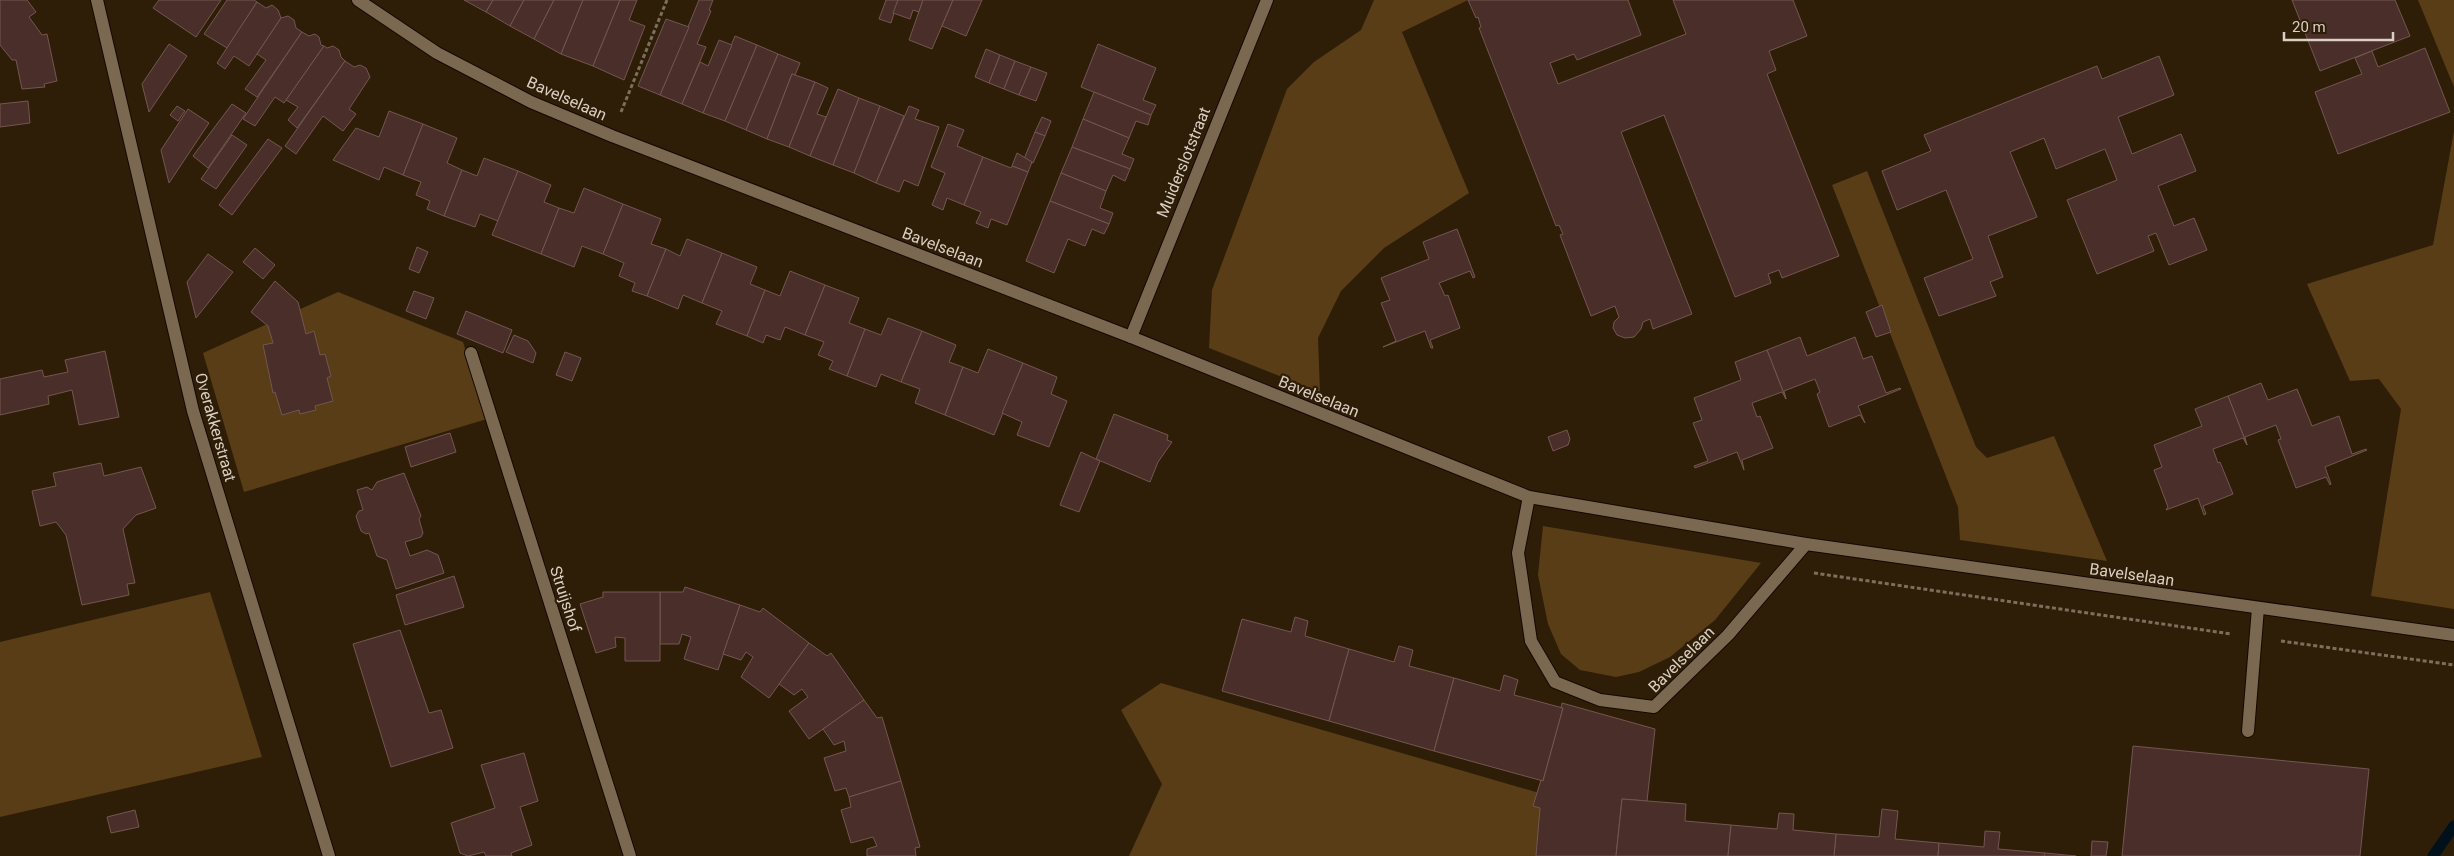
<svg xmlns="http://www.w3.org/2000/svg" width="2454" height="856" font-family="Roboto,sans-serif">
	<rect width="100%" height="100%" fill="#2e1e08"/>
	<g fill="#593d16">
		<path d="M1374,0H1468L1402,32L1469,193L1384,248L1341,291L1318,338L1320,392L1209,348L1212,290L1287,89L1314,62L1361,30Z"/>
		<path d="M2418,0H2454V87Z"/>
		<path d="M2454,131V609L2371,596L2401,409L2379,379L2350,381L2307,284L2433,245Z"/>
		<path d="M1867,171L1976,447L1987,458L2054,436L2107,561L1960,540L1958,507L1832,185Z"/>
		<path d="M338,292L463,342L487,419L244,492L203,353Z"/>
		<path d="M1543,526L1761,563L1715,620L1670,657L1639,672L1616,677L1580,670L1561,654L1548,624L1538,575Z"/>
		<path d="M210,592L262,757L0,817V642Z"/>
		<path d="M1161,683L1546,795L1540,856H1129L1162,784L1121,710Z"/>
	</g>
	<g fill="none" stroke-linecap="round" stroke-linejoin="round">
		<path stroke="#00111c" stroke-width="11" d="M2433,856L2454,826"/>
	</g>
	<g fill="#4a2e29" stroke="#745650">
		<path d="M0,0H27L36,12L29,17L42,35L47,34L57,81L44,84L45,87L22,89L16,60H12L0,45Z"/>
		<path d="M159,0H221L196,37L153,8Z"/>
		<path d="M227,0H254L257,2L227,48L204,34Z"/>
		<path d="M464,0H493L486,12Z"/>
		<path d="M493,0H524L510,26L486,12Z"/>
		<path d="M524,0H554L534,39L510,26Z"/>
		<path d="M554,0H583L561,54L534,39Z"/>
		<path d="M583,0H620L593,66L561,54Z"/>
		<path d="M620,0H637L629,20L645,26L624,80L593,66Z"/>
		<path d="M699,0H713L709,10L711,11L697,44L706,47L682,104L660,95Z"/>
		<path d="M886,0H898L891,23L879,19Z"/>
		<path d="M898,0H923L919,12L913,10L910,19L893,13Z"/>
		<path d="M923,0H953L932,49L909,40Z"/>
		<path d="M953,0H982L966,36L942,26Z"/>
		<path d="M1468,0H1628L1641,35L1577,60L1574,54L1550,63L1558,84L1686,34L1673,0H1793L1807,36L1769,51L1776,70L1767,74L1839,256L1782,278L1779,270L1768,274L1771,283L1735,297L1664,115L1621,132L1692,314L1653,329L1650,319L1643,322L1641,329L1634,337L1625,338L1617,335L1613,328L1614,322L1619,317L1615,306L1591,316L1560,235L1563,234L1559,225L1556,226L1479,28L1481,27L1478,17L1476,18Z"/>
		<path d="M2292,0H2395L2410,36L2320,71Z"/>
		<path d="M257,2L266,8L272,5L278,10L281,18L249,66L234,56L225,69L217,63Z"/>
		<path d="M288,16L294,20L296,28L302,32L257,97L245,89L266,60L257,54L281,18Z"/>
		<path d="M666,19L689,27L660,95L638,86Z"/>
		<path d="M302,32L309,36L315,34L319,37L321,45L324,46L284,103L275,97L255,126L243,119Z"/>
		<path d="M735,36L757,45L725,121L703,113Z"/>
		<path d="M719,40L732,45L703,113L682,104L700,62L708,66Z"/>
		<path d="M169,44L187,56L149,112L142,84Z"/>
		<path d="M1098,44L1156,68L1143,100L1156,105L1151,115L1081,87Z"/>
		<path d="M757,45L778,54L746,130L725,121Z"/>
		<path d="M324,46L327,48L333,46L339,50L341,57L345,61L297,128L288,120L298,107L286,100Z"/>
		<path d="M2425,48L2450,112L2338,154L2315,92L2362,74L2355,58L2372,51L2378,67Z"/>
		<path d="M986,49L1000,55L989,83L975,77Z"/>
		<path d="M778,54L800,63L795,75L792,74L767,139L746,130Z"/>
		<path d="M1000,55L1015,61L1004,89L989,83Z"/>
		<path d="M2159,56L2174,95L2118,117L2132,154L2181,134L2196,171L2158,186L2174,226L2194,218L2207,250L2169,265L2156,233L2148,236L2154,251L2097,274L2067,200L2117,180L2105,149L2056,169L2044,138L2010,152L2037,217L1988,236L2003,277L1990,282L1996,296L1939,316L1924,278L1973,259L1946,190L1897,210L1882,171L1931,151L1924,135L2097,66L2102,79Z"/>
		<path d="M345,61L354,67L360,65L366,68L370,77L349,109L356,114L343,131L323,116L296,154L285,146Z"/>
		<path d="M1015,61L1031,67L1019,95L1004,89Z"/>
		<path d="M1031,67L1047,73L1036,101L1019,95Z"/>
		<path d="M792,74L815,82L789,147L767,139Z"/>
		<path d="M815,82L828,88L817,114L826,117L810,156L789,147Z"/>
		<path d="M838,89L859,98L833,165L810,156Z"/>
		<path d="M1094,92L1151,115L1148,125L1136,121L1129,138L1083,119Z"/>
		<path d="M859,98L880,106L854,173L833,165Z"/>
		<path d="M28,101L30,123L0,127V104Z"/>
		<path d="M232,104L246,113L208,168L193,156Z"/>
		<path d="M177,106L185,111L178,121L170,115Z"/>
		<path d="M880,106L904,116L876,183L854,173Z"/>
		<path d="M909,106L919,110L915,119L939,127L918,186L904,180L899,192L876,183Z"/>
		<path d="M188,109L209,123L169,183L161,150Z"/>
		<path d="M389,111L423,124L403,175L384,167L379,180L333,160L356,128L379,137Z"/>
		<path d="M1042,117L1051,121L1045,136L1035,132Z"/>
		<path d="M1083,119L1129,138L1122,154L1134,159L1130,169L1072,147Z"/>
		<path d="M423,124L457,138L447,163L462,170L444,216L427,209L430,201L416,195L421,182L403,175Z"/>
		<path d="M948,124L964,130L957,146L983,157L964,205L947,198L943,210L932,205L945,173L931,167Z"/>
		<path d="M1035,132L1045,136L1033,163L1024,159Z"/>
		<path d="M232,135L247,145L216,189L201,179Z"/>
		<path d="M268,139L282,148L232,215L219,205Z"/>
		<path d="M1072,147L1130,169L1125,181L1113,175L1106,191L1061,173Z"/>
		<path d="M1017,153L1032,162L1028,172L1012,166Z"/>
		<path d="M983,157L1011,168L1012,166L1028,172L1007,225L991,219L988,228L976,223L981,212L964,205Z"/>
		<path d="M484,158L518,171L498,221L480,214L475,227L444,216L462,170L477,176Z"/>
		<path d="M518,171L551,185L544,202L559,208L541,254L492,235Z"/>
		<path d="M1061,173L1106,191L1100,208L1113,213L1109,224L1050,201Z"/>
		<path d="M584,188L623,204L603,254L582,246L574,267L541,254L559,208L574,213Z"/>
		<path d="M1050,201L1109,224L1104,234L1092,229L1085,246L1068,239L1054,273L1026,261Z"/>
		<path d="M623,204L661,219L651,244L666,249L647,296L632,291L635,283L619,276L624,263L603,254Z"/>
		<path d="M1457,229L1475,277L1473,278L1470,271L1439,283L1445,296L1448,295L1460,328L1430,340L1433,348H1431L1425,331L1383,347L1396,341L1381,303L1390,300L1381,278L1429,259L1423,242Z"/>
		<path d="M687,239L722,253L702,303L683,295L678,309L647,296L666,249L680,256Z"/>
		<path d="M417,247L428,252L419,273L409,269Z"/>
		<path d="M255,248L275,265L263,279L243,262Z"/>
		<path d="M722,253L757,267L750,284L765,290L747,336L716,324L722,311L702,303Z"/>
		<path d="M208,254L233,272L196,318L187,282Z"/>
		<path d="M790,271L825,285L805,335L785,327L780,340L766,335L763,343L747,336L765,290L780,296Z"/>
		<path d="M275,281L298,302L306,334L314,331L320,355L325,354L331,376L327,378L333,401L315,406L316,410L300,414L299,410L282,415L275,392L273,393L263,345L273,343L268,326L251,312Z"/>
		<path d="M825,285L859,298L849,323L865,329L847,376L829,369L833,361L818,355L824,342L805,335Z"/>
		<path d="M414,291L434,298L426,319L406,311Z"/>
		<path d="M1882,305L1891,332L1876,337L1866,312Z"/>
		<path d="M466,311L512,330L503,353L457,334Z"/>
		<path d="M888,318L922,331L901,382L881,374L876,387L847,376L865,329L881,335Z"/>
		<path d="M922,331L956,345L949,362L963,367L945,415L915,403L920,389L901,382Z"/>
		<path d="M514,335L528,341L536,353L533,363L506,352Z"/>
		<path d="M1800,337L1807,356L1855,337L1863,359L1872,356L1886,393L1900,388L1901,389L1858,406L1865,423L1860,415L1829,427L1817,394L1820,392L1815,379L1784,391L1786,399L1767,350Z"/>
		<path d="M988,349L1023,363L994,435L945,415L963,367L978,373Z"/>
		<path d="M1767,350L1786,399L1782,392L1752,403L1757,417L1760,416L1773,448L1742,460L1744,470L1737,452L1695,468L1694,466L1708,461L1693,423L1702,420L1694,398L1741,380L1735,362Z"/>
		<path d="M105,351L119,417L79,425L72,390L48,396L49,404L0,415V379L42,370L44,377L68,372L65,360Z"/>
		<path d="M565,352L581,358L572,381L556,375Z"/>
		<path d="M1023,363L1057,377L1051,394L1067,401L1049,447L1017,435L1022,422L1002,413Z"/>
		<path d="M2261,383L2268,400L2297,389L2312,426L2339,416L2352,454L2366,449L2367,450L2325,467L2331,484L2330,485L2326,477L2296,488L2278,440L2281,439L2276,425L2245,437L2247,445L2228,396Z"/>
		<path d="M2228,396L2247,445L2243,438L2213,449L2218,463L2220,462L2233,494L2203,506L2206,514L2204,515L2198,498L2166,510L2168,507L2154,470L2162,467L2154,445L2202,426L2195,409Z"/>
		<path d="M1114,414L1168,435L1167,440L1172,442L1158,462L1150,482L1096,459Z"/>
		<path d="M1567,430L1570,439L1568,445L1553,451L1548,437Z"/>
		<path d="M450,433L456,452L411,467L405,447Z"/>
		<path d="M1081,452L1100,461L1079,512L1060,505Z"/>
		<path d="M101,463L104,476L141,467L156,508L136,515L123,529L135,583L127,584L129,595L82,605L66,535L56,522L40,526L32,491L56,486L53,473Z"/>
		<path d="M404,473L421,516L419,519L423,533L421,537L405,542L410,556L427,550L438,555L444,573L396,589L387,560L377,556L369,533L366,534L361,531L356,516L359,511L363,510L357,490L367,487L372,490L377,482Z"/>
		<path d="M454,576L464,607L405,625L396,595Z"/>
		<path d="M685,587L740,605L718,670L684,659L691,637L682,634L679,644H660V592H683Z"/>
		<path d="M603,592H660V661H625V638L615,637L616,647L596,653L580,604L603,597Z"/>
		<path d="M740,605L760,612L763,608L809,643L769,698L741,677L753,657L746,652L741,660L723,654Z"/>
		<path d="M1295,617L1308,621L1305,636L1349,649L1329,721L1222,691L1242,619L1291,632Z"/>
		<path d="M400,630L429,713L441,710L453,748L391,767L353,644Z"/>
		<path d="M809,643L827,656L831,653L864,700L809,739L789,711L808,697L802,689L794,695L779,684Z"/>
		<path d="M1399,646L1413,650L1409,666L1454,678L1434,751L1329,721L1349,649L1394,662Z"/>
		<path d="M1504,675L1518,680L1514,695L1563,708L1543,781L1434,751L1454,678L1500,691Z"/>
		<path d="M864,700L877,718L882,717L901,781L849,797L846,788L835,791L824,758L846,751L844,741L834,745L823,729Z"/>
		<path d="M1562,703L1655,729L1647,801L1622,799L1616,856H1536L1540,808L1533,806L1541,780L1543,781L1563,708H1561Z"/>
		<path d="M2133,746L2369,769L2360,856H2122Z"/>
		<path d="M524,753L538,801L520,807L532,845L511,853L512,856H486L484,852L468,856L460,853L451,823L495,808L481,765Z"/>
		<path d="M901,781L920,847L915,848L916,856H867V849L877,846L873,837L851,843L841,810L851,807L849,797Z"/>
		<path d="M1622,799L1686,804L1685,821L1731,825L1728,856H1616Z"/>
		<path d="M1882,809L1898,811L1895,839L1939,843L1938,856H1834L1836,834L1879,837Z"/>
		<path d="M135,810L139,827L111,833L107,817Z"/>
		<path d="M1779,813L1794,814L1793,830L1836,834L1834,856H1728L1731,825L1777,829Z"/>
		<path d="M1985,831L2000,832L1998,849L2045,853L2044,856H1938L1939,843L1984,847Z"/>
		<path d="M2092,841L2108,842L2106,856H2091Z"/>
		<path d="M2045,853L2076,856H2044Z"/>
	</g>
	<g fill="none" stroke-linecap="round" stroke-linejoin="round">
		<defs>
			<g id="minor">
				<path d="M97,0L193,411L329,856"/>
				<path d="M358,0L437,53L531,102L612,136L1131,337L1529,497L1806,544L2454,635"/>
				<path d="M1131,337L1267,0"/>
				<path d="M471,353L630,856"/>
				<path d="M1529,497L1518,553L1531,641L1555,682L1600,700L1654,707L1728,635L1806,544"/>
				<path d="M2248,731L2258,608"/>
			</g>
		</defs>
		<use href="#minor" stroke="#160800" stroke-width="14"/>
		<g stroke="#7c6f5d" stroke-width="3" stroke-dasharray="4 2.5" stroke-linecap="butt">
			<path d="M621,112L667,0"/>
			<path d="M1814,573L2231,634"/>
			<path d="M2281,641L2454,665"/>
		</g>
		<use href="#minor" stroke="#7b6851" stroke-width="12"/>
	</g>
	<g text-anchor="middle" stroke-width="4.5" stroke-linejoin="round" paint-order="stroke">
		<g font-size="16" fill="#dacfc3" stroke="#2e1e08">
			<text transform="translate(567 98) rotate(24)" y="6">Bavelselaan</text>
			<text transform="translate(1183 162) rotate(-68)" y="6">Muiderslotstraat</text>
			<text transform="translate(943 247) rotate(21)" y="6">Bavelselaan</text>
			<text transform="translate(1319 396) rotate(22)" y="6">Bavelselaan</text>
			<text transform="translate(216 427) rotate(74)" y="6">Overakkerstraat</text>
			<text transform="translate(2132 574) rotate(8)" y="6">Bavelselaan</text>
			<text transform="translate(566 599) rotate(72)" y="6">Struijshof</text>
			<text transform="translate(1681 659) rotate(-45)" y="6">Bavelselaan</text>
		</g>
	</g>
	<path d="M2284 32v8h109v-8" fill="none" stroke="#dacfc3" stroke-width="2.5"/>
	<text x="2292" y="32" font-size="15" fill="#dacfc3" stroke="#2e1e08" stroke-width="4" paint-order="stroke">20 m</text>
</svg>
